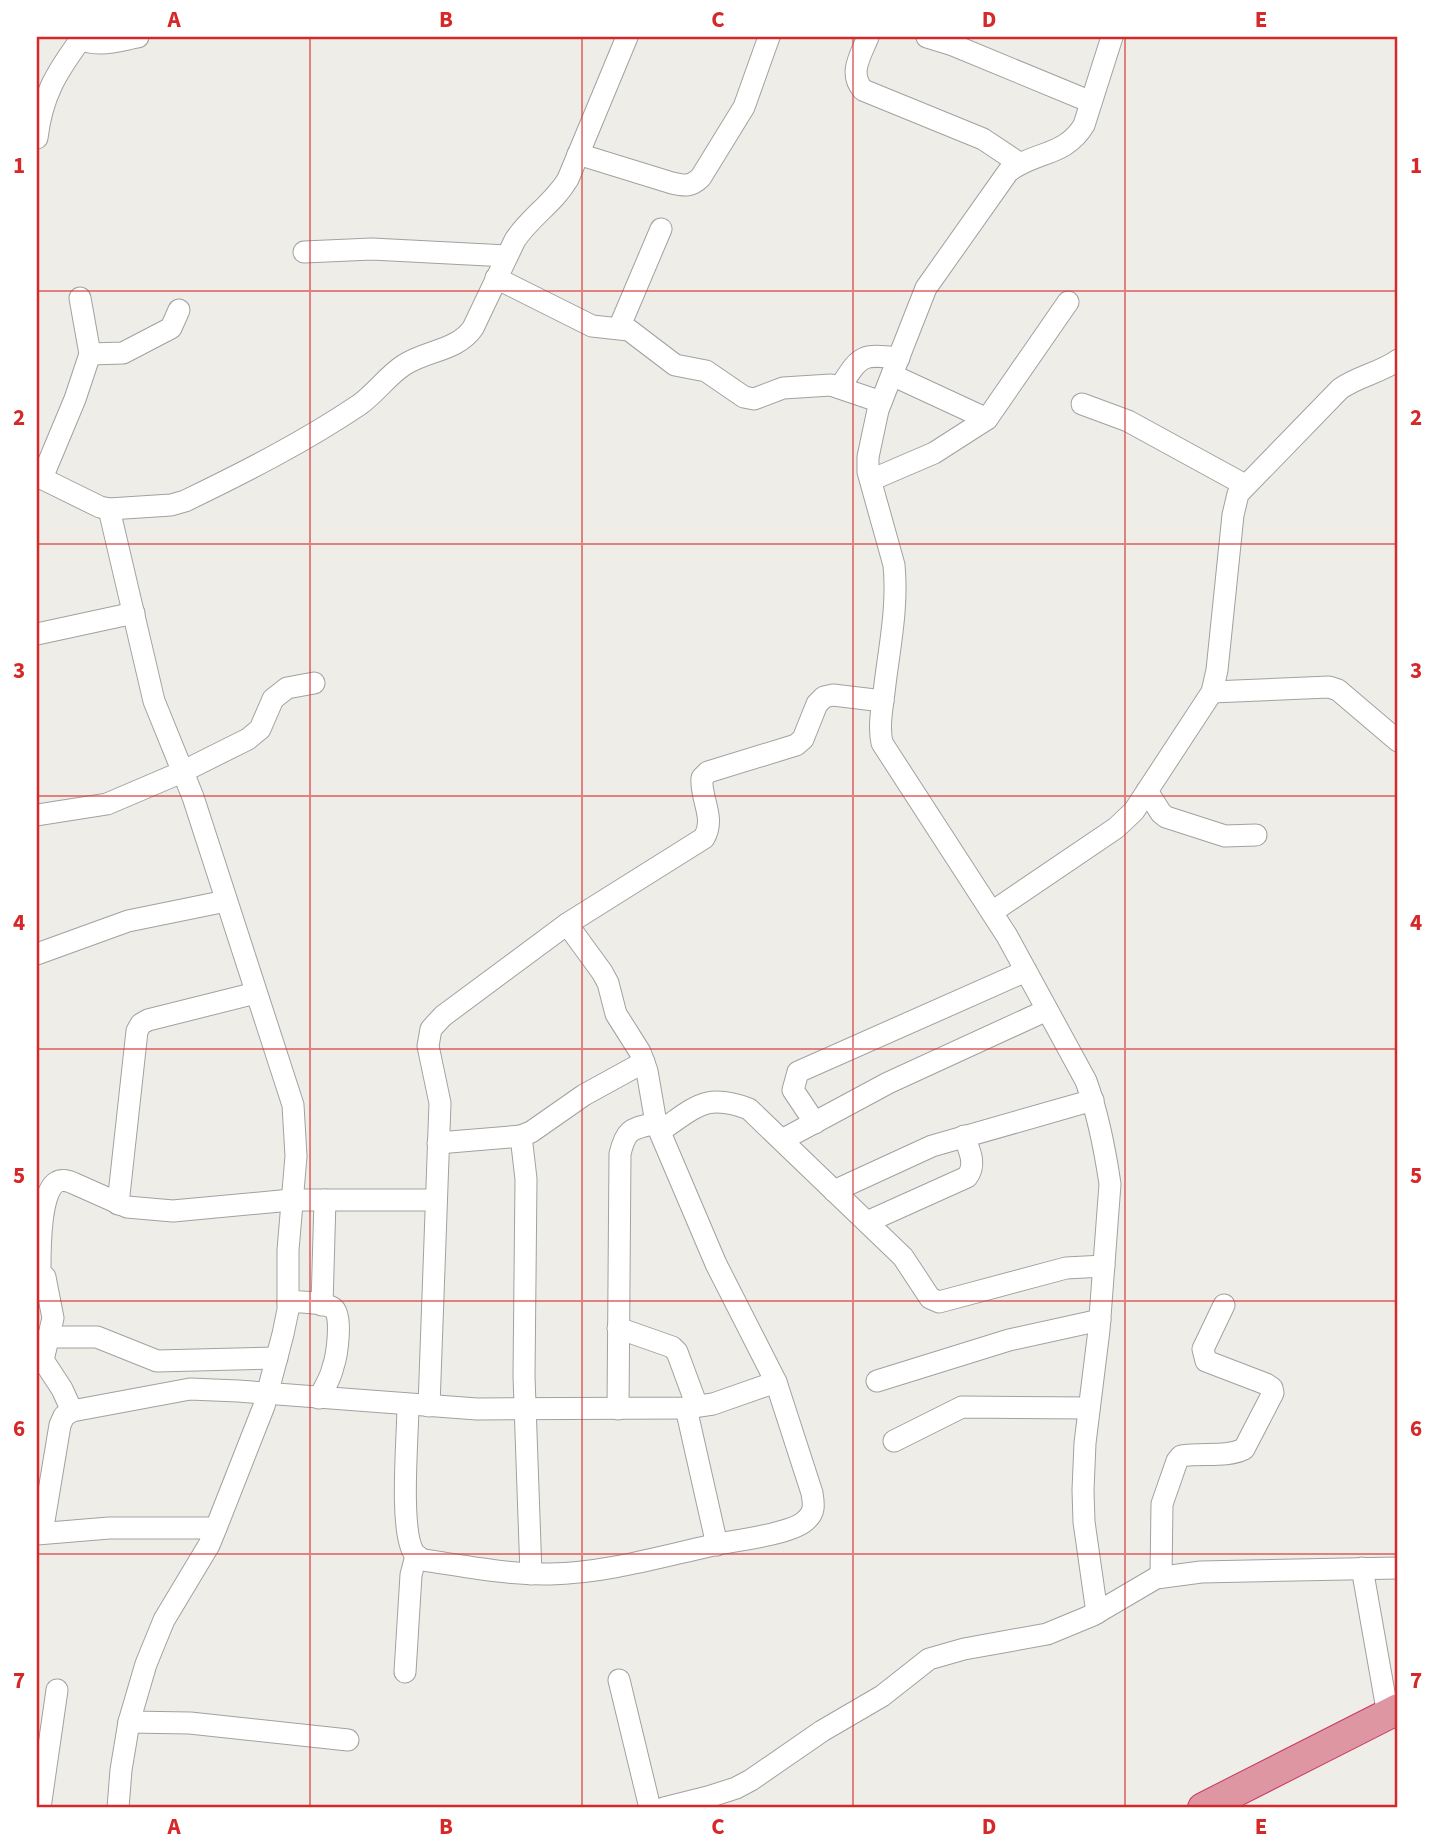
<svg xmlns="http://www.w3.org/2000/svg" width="1435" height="1845" font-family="'Source Sans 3',sans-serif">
	<rect width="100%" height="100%" fill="#efede7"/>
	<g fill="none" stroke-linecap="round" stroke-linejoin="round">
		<defs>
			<g id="minor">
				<path d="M79,37C95,49 120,40 138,37"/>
				<path d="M868,37C861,55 848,73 863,90L983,139L1019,163"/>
				<path d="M927,37L953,45L1091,102"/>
				<path d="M37,138C42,96 56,73 81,39"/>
				<path d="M578,154L672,183C685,186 691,187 701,177L744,107L769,37"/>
				<path d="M304,252L372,249L507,256"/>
				<path d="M496,278L592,326L629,330L675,365L706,371L744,397L754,399L783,388L831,385L881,402"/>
				<path d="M619,328L661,229"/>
				<path d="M90,354L123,353L171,328L179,310"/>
				<path d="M892,375L987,419"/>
				<path d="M840,387C861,355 860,354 899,358"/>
				<path d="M1082,404L1128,421L1245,485"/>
				<path d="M37,476L100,507L109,509L171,505L185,501C245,472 304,442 359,405C376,393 387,376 404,365C427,350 457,351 473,328L515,240C530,217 554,203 568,179L627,37"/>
				<path d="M42,478L75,399L90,354L80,298"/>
				<path d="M871,480L934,453L987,419L1068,302"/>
				<path d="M109,509L154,701L193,797L293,1105L296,1156L288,1250V1310L283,1334L264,1406L216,1528L209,1545L164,1620L146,1664L129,1722L121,1770L118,1808"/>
				<path d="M37,634L134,613"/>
				<path d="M1212,692L1329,687L1338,690L1398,741"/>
				<path d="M1147,791L1161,813L1166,817L1225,836L1256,835"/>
				<path d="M37,815L107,804L182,772L248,739L260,729L273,699L287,688L314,683"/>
				<path d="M992,912L1116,828L1134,811L1212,692L1217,670L1233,515L1238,494L1340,389C1358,376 1380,373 1398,360"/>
				<path d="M37,954L128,921L226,901"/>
				<path d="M815,1123L793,1090L798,1072L1026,971"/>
				<path d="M660,1131C695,1108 705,1092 749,1109L903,1257L930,1298L939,1302L1066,1268L1104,1266"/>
				<path d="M521,1136L526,1179L524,1376L531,1574"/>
				<path d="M782,1140L888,1083L1047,1010"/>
				<path d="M438,1143L521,1136L531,1132L584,1095L644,1062"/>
				<path d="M834,1191L932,1146L1093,1100"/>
				<path d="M118,1204L137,1031L141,1024L148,1020L256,993"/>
				<path d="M867,1222L967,1177C977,1164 969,1150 964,1136"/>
				<path d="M37,1273L45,1277L53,1318L43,1360L62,1389L72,1411"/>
				<path d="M40,1273C40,1255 39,1191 57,1182C62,1179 69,1181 73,1183L127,1207L173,1211L291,1200H436"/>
				<path d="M288,1301C301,1303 321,1301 333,1308C343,1314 337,1356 333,1367C331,1378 324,1388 319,1398"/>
				<path d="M322,1305L325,1200"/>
				<path d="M618,1328L672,1347L677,1352L697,1406"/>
				<path d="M48,1337H97L157,1361L277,1358"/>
				<path d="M877,1381L1009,1340L1100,1320"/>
				<path d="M408,1405C408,1436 399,1530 414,1553C416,1556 421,1558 423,1560C465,1566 507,1575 550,1574C608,1573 666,1555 723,1543C742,1540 792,1533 805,1521C815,1513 814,1505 812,1493L776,1382L716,1264L656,1123L647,1071L640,1052L616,1014L608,983L602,972L567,924"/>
				<path d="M429,1406L440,1103L428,1046L431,1029L443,1016L567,924L704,838C716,818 700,799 702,778L708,772L796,745L803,739L817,704L824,697L833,695L883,701"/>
				<path d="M686,1408L717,1545"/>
				<path d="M618,1409L620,1154C626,1128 632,1129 656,1123"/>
				<path d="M894,1441L962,1407L1089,1408"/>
				<path d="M42,1533L60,1425L64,1416L72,1411L190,1389L238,1391L477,1409L686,1408L713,1404L776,1382"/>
				<path d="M37,1534L109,1528H216"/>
				<path d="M1362,1568L1388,1715"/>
				<path d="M1161,1577L1162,1504L1177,1461L1181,1456C1202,1452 1225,1458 1244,1449L1273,1393L1272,1388L1266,1384L1206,1361L1203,1349L1224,1305"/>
				<path d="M1097,1613L1084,1522L1083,1490L1085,1443L1099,1330L1110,1184C1105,1150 1098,1114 1086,1081L1007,936L882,743C878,724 883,704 885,684C890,644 898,605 894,565L868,472V457L878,410L926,288L1008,172C1034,151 1065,157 1084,125L1112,37"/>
				<path d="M405,1672L411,1575L416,1556"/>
				<path d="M619,1680L650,1808"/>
				<path d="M129,1722L190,1723L348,1740"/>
				<path d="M40,1808L57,1690"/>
				<path d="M664,1808L708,1797L736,1788L751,1780L822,1731L882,1696L929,1659L964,1649L1047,1634L1093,1615L1156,1578L1201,1572L1398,1568"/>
			</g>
			<path id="highway" d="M1203,1808L1398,1709"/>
		</defs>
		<use href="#minor" stroke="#a1a1a1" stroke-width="23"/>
		<use href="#highway" stroke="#c93965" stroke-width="32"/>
		<use href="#minor" stroke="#fff" stroke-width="21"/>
		<use href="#highway" stroke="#de97a2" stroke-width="30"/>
	</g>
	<path fill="none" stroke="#d62828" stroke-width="2" stroke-opacity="0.55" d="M310,37V1808M582,37V1808M853,37V1808M1125,37V1808M37,291H1398M37,544H1398M37,796H1398M37,1049H1398M37,1301H1398M37,1554H1398"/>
	<rect width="1435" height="1845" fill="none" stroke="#ffffff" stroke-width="77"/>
	<rect x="38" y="38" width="1358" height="1768" fill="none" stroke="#d62828" stroke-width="2.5"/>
	<g font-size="23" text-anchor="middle" font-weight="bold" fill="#d62828">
		<text x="174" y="27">A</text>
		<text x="446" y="27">B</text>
		<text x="718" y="27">C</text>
		<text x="989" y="27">D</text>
		<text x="1261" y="27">E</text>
		<text x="19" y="173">1</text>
		<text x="1416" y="173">1</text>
		<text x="19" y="425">2</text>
		<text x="1416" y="425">2</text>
		<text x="19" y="678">3</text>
		<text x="1416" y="678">3</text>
		<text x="19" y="930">4</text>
		<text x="1416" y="930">4</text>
		<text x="19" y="1183">5</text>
		<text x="1416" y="1183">5</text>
		<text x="19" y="1436">6</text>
		<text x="1416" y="1436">6</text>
		<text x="19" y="1688">7</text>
		<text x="1416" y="1688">7</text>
		<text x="174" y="1834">A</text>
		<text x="446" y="1834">B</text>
		<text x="718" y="1834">C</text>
		<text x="989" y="1834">D</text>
		<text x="1261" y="1834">E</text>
	</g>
</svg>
